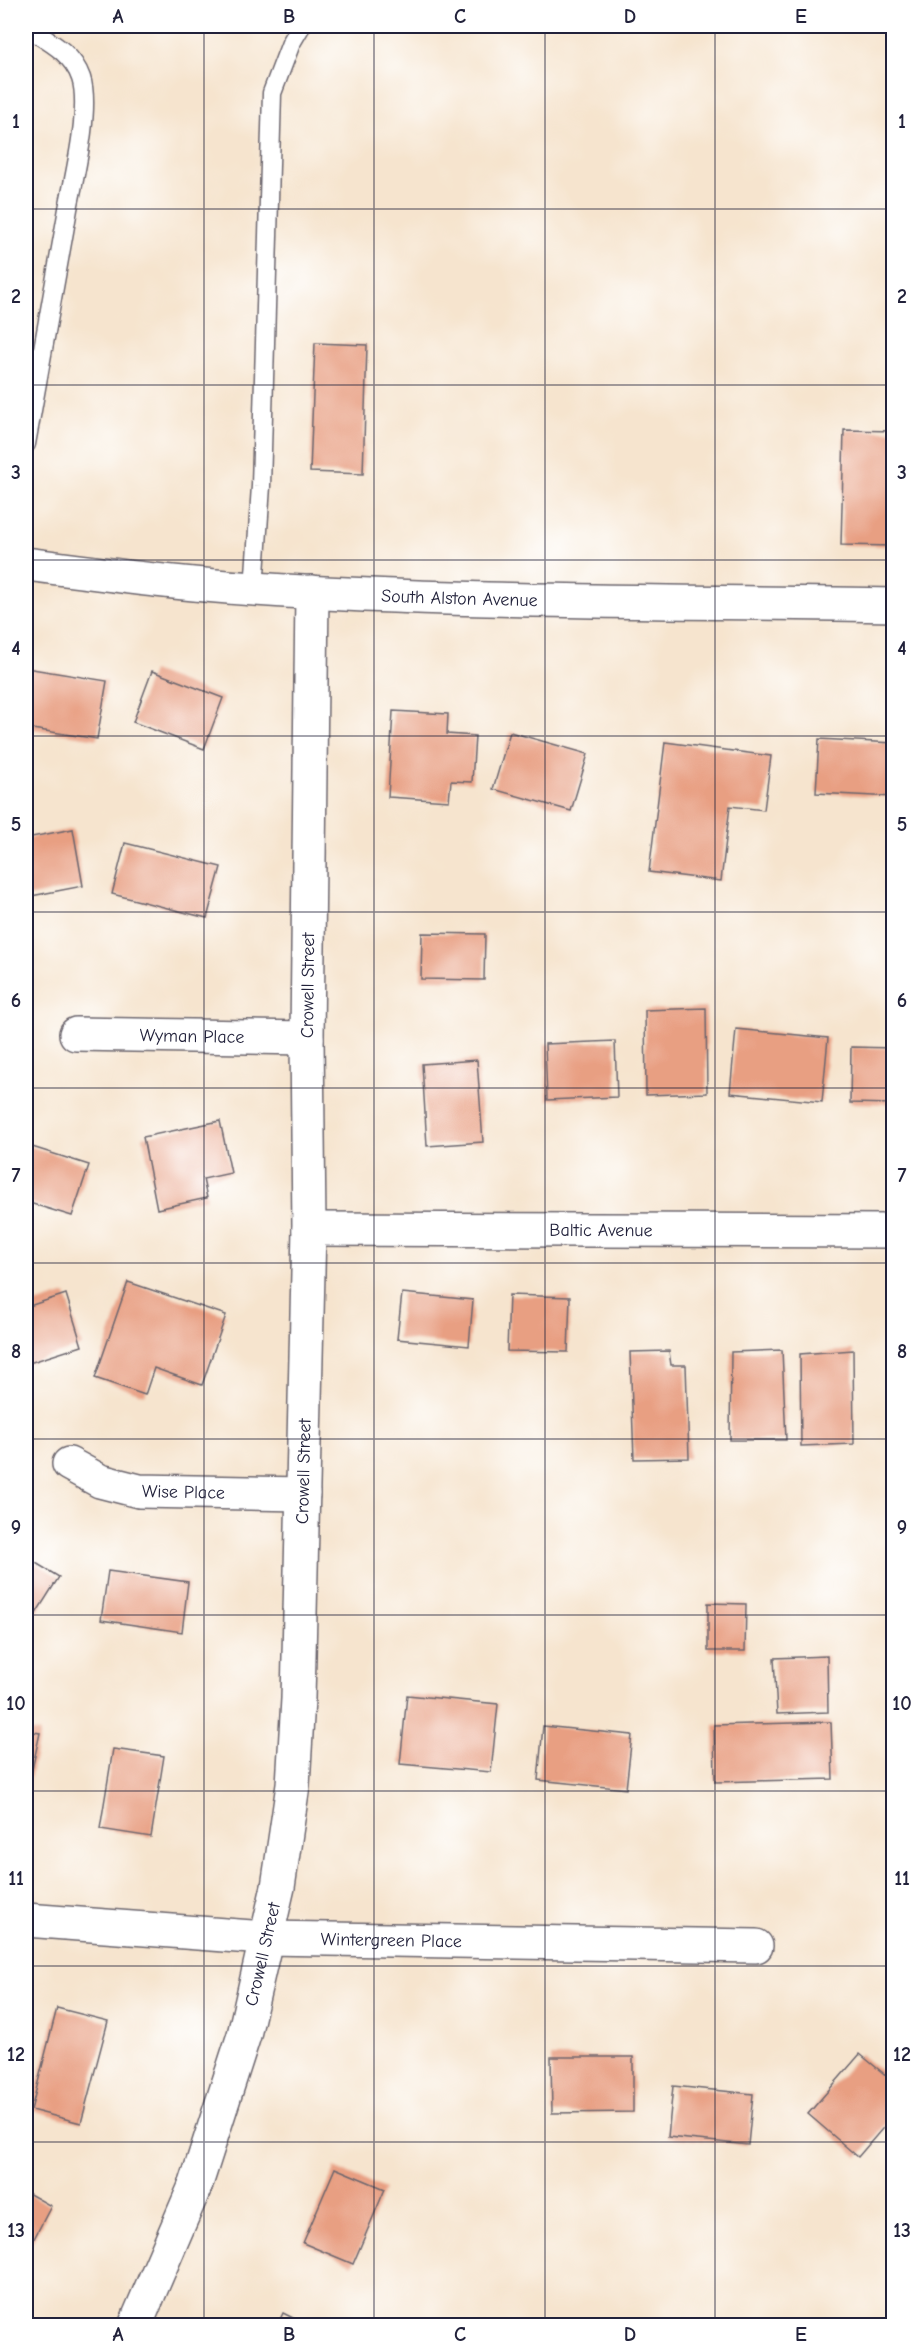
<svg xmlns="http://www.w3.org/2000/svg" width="919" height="2351" font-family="'Comic Neue',sans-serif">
	<rect width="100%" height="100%" fill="#fff"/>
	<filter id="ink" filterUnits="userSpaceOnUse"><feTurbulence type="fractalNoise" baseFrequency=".0167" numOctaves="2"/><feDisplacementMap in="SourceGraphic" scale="12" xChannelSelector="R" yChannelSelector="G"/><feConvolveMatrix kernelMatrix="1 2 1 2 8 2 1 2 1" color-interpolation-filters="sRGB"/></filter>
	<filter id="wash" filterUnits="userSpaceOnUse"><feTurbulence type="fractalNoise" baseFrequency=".008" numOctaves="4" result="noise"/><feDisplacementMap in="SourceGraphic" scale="24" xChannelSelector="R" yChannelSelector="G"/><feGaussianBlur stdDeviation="1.35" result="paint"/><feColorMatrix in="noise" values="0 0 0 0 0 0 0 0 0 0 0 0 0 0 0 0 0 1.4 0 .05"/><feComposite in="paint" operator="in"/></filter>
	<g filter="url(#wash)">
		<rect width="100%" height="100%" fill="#f6e4ce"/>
		<g id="blocks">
			<g fill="#e89f82">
				<path d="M315,343L367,345L363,474L310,472Z"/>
				<path d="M844,430L894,431V546L841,545Z"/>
				<path d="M26,668L107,681L97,739L26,728Z"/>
				<path d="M152,671L223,698L204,749L133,722Z"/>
				<path d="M393,711L448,714L447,734L475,736L472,782L451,781L449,801L388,797Z"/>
				<path d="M510,732L588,754L571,811L493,789Z"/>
				<path d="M819,739L894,743V797L816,793Z"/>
				<path d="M665,742L771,756L764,810L730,806L721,881L649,872Z"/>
				<path d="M73,829L83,886L26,897V838Z"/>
				<path d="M125,843L221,867L207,918L112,894Z"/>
				<path d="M422,933L485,934L484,980L421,979Z"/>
				<path d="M706,1008L707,1093L646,1095L645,1010Z"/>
				<path d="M736,1029L828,1038L822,1102L730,1093Z"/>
				<path d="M615,1041L617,1097L547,1100L545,1044Z"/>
				<path d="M851,1047L894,1048V1104L850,1103Z"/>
				<path d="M477,1060L483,1142L427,1146L422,1064Z"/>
				<path d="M220,1121L231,1173L203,1179L207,1198L157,1209L143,1137Z"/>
				<path d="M26,1145L89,1165L72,1216L26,1202Z"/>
				<path d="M128,1282L226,1315L202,1385L154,1368L145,1395L95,1378Z"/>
				<path d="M402,1293L473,1300L469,1346L397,1339Z"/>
				<path d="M66,1294L82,1346L26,1364V1307Z"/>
				<path d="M509,1295L570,1297L568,1352L507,1351Z"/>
				<path d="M782,1350L786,1440H730L731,1352Z"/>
				<path d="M853,1350L854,1444L801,1446L800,1354Z"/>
				<path d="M669,1351L671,1365H686L689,1458L634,1459L630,1352Z"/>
				<path d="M26,1557L59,1577L30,1623L26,1621Z"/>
				<path d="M108,1571L188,1582L182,1632L101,1620Z"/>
				<path d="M708,1603L746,1604L745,1651H708Z"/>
				<path d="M827,1656L828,1712L777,1714L774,1658Z"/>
				<path d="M407,1695L498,1704L491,1772L400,1764Z"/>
				<path d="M831,1722L833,1779L715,1782L714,1725Z"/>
				<path d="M543,1726L632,1735L626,1789L538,1780Z"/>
				<path d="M26,1731L40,1733L26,1797Z"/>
				<path d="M113,1749L164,1756L151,1837L100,1829Z"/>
				<path d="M57,2008L108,2021L81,2123L31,2110Z"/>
				<path d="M860,2054L894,2082V2115L858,2157L808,2114Z"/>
				<path d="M551,2057H633V2112L552,2113Z"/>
				<path d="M673,2086L753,2094L748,2145L668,2137Z"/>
				<path d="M335,2168L385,2189L353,2264L303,2243Z"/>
				<path d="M26,2192L51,2206L26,2254Z"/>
				<path d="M283,2313L309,2326H277Z"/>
			</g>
		</g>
	</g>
	<g filter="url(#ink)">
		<use href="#blocks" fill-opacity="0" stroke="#6c666e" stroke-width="1.5"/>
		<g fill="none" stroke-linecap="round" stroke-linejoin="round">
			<defs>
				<g id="lane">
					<path d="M26,27C48,41 72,52 81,78C91,108 74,178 68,209C54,288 40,366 26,444"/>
					<path d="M254,589L261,486L272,93L291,43L301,26"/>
				</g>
				<g id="street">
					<path id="s1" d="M76,1034L307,1038"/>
					<path id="s2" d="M309,1229L894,1231"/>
					<path id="s3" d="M69,1464L100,1481L139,1491L303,1494"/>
					<path id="s4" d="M26,1920L265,1938L756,1946"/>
					<path id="s5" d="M135,2326L196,2184L244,2035L278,1887L293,1785L298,1699L309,1229L307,1038L312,592"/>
				</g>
				<g id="secondary">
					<path id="s6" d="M26,564C102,574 178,584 255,589C467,603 681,601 894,605"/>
				</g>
			</defs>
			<use href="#lane" stroke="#6c666e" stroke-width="21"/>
			<use href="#street" stroke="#6c666e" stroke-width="36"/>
			<use href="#secondary" stroke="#6c666e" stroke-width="36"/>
			<use href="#lane" stroke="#fff" stroke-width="18"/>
			<use href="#street" stroke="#fff" stroke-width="33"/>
			<use href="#secondary" stroke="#fff" stroke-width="33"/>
		</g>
	</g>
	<path fill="none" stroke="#22223b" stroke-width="1.5" stroke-opacity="0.55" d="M204,26V2326M374,26V2326M545,26V2326M715,26V2326M26,209H894M26,385H894M26,560H894M26,736H894M26,912H894M26,1088H894M26,1263H894M26,1439H894M26,1615H894M26,1791H894M26,1966H894M26,2142H894"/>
	<g text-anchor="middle" stroke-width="6" stroke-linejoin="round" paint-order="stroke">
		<g font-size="18" fill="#22223b" stroke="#fff">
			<text dy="6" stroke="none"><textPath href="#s6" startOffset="435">South Alston Avenue</textPath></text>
			<text dy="6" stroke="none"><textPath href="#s5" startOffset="1366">Crowell Street</textPath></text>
			<text dy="6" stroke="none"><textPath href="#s1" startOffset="116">Wyman Place</textPath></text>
			<text dy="6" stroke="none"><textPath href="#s2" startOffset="292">Baltic Avenue</textPath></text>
			<text dy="6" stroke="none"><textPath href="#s5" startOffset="880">Crowell Street</textPath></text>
			<text dy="6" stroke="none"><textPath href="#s3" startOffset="120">Wise Place</textPath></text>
			<text dy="6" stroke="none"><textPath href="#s4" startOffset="366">Wintergreen Place</textPath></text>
			<text dy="6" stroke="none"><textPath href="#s5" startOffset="394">Crowell Street</textPath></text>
		</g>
	</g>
	<rect width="919" height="2351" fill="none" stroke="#fff" stroke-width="66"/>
	<rect x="33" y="33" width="853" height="2285" fill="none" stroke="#22223b" stroke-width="2"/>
	<g font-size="20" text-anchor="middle" font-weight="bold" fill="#22223b">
		<text x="118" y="23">A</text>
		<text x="289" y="23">B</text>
		<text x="460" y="23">C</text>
		<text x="630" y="23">D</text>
		<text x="801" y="23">E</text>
		<text x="16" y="128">1</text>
		<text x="902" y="128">1</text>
		<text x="16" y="303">2</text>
		<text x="902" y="303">2</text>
		<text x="16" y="479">3</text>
		<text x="902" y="479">3</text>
		<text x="16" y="655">4</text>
		<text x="902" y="655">4</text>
		<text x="16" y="831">5</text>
		<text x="902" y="831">5</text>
		<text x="16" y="1007">6</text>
		<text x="902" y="1007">6</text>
		<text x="16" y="1182">7</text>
		<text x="902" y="1182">7</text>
		<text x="16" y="1358">8</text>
		<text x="902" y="1358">8</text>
		<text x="16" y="1534">9</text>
		<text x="902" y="1534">9</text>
		<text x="16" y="1710">10</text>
		<text x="902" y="1710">10</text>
		<text x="16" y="1885">11</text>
		<text x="902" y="1885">11</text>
		<text x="16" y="2061">12</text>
		<text x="902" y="2061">12</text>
		<text x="16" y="2237">13</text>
		<text x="902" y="2237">13</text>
		<text x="118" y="2341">A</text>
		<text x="289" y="2341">B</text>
		<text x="460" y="2341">C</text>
		<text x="630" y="2341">D</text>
		<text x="801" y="2341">E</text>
	</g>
</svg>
